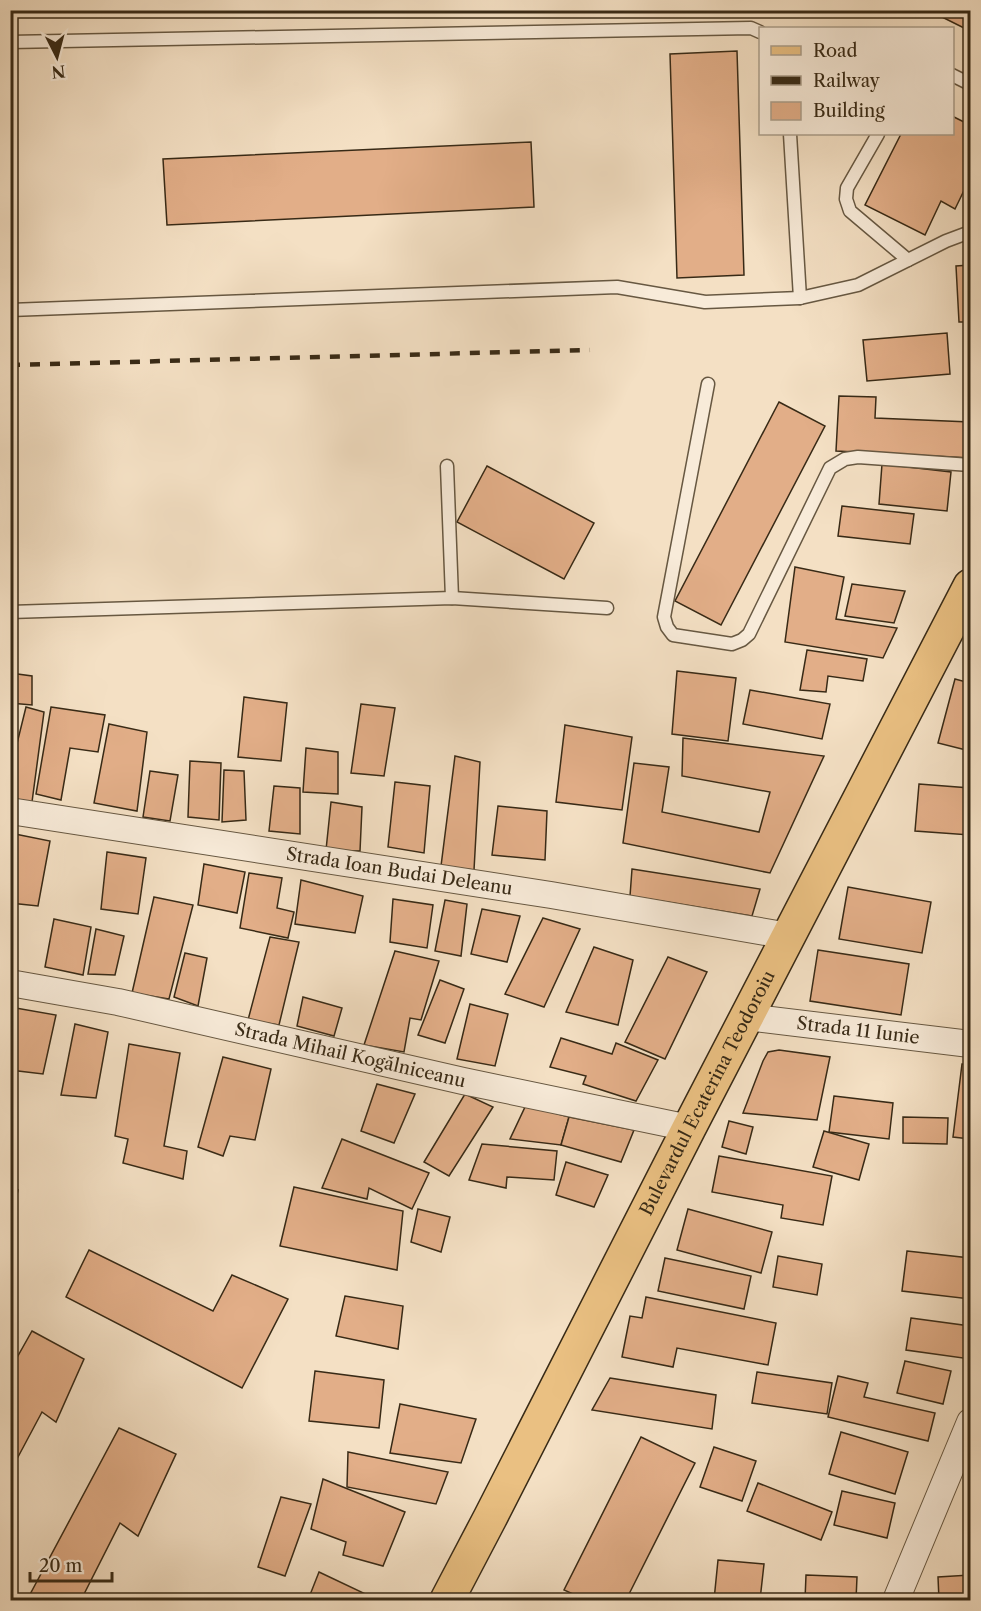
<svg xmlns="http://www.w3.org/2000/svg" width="981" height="1611" font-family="'Libre Caslon Text',serif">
	<rect width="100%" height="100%" fill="#f4e0c4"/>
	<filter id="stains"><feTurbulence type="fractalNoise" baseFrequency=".00333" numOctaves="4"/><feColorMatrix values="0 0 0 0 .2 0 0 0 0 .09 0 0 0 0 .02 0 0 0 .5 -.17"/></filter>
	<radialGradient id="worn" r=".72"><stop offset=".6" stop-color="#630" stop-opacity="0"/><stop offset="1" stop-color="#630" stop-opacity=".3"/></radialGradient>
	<g fill="#e2ae88" stroke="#382a16" stroke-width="1.5">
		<path d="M928,10H970V31Z"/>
		<path d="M737,51L744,275L677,278L670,54Z"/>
		<path d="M952,116L970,125V144L966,153L970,155V178L955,209L941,201L925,235L865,205L901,134H952Z"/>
		<path d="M531,142L534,207L167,225L163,159Z"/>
		<path d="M970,265V322H959L956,266Z"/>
		<path d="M947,333L950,374L867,381L863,340Z"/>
		<path d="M839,396L876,397L875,418L970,422V458L836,451Z"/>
		<path d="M779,402L825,426L721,625L675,601Z"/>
		<path d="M882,464L951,472L947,511L879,504Z"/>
		<path d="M487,466L594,523L564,579L457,522Z"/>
		<path d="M842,506L914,514L910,544L838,536Z"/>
		<path d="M795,567L844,577L836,619L897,628L883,658L785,642Z"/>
		<path d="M852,584L905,591L894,623L845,616Z"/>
		<path d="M807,650L867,659L863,681L828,676L826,692L800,690Z"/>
		<path d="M677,671L736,678L728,741L672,734Z"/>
		<path d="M10,673L32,676V705L10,703Z"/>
		<path d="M955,679L970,683V751L938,743Z"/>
		<path d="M750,690L830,704L822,739L743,724Z"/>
		<path d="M244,697L287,703L281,761L238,757Z"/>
		<path d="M361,704L395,708L384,776L351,773Z"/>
		<path d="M26,707L44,712L32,802L10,799V772Z"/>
		<path d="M51,707L105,715L98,752L70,748L61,800L36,794Z"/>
		<path d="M109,724L147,732L137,811L94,803Z"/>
		<path d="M565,725L632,737L622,810L556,802Z"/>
		<path d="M10,727H16L10,759Z"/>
		<path d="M683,738L824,756L770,873L623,843L634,763L669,767L662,812L759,832L770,792L682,776Z"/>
		<path d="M306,748L338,752V794L303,792Z"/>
		<path d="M455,756L480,762L474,870L441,866Z"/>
		<path d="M190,761L221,763L219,820L188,817Z"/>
		<path d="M224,770L244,771L246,820L222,822Z"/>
		<path d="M150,771L178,775L170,821L143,817Z"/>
		<path d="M395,782L430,786L424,853L388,847Z"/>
		<path d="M919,784L970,788V835L915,831Z"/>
		<path d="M274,786L300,788V834L269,831Z"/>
		<path d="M331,802L362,807L360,851L326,850Z"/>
		<path d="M498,806L547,811L545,860L492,855Z"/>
		<path d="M15,834L50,841L38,906L10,903V862Z"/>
		<path d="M107,852L146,858L138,914L101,909Z"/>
		<path d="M204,864L245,872L237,913L198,905Z"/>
		<path d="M632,869L760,889L752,916L630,896Z"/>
		<path d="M249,873L282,878L277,908L294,912L288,938L240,928Z"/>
		<path d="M301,880L363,896L355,933L295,924Z"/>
		<path d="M848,887L931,902L922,953L839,939Z"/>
		<path d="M154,897L193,905L169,999L132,993Z"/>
		<path d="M393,899L433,905L427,948L390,942Z"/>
		<path d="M445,900L467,904L461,956L435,951Z"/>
		<path d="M482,909L520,916L507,962L471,954Z"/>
		<path d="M543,918L580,929L544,1007L505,994Z"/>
		<path d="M54,919L91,927L83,975L45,967Z"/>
		<path d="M96,929L124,936L115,975L88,974Z"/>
		<path d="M270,937L299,942L279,1025L248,1020Z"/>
		<path d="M594,947L633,960L618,1025L566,1012Z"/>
		<path d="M818,950L909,964L901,1015L810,1001Z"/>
		<path d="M395,951L439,961L421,1020L410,1018L404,1052L364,1045Z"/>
		<path d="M185,953L207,958L198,1006L174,997Z"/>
		<path d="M668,957L707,972L665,1059L625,1042Z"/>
		<path d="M440,980L464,989L445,1043L418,1035Z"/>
		<path d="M303,997L342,1008L334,1036L297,1026Z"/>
		<path d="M470,1004L508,1014L495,1066L457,1059Z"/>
		<path d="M10,1007L56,1015L43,1074L10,1070Z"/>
		<path d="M75,1024L108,1032L96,1098L61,1095Z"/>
		<path d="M561,1038L612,1054L616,1043L658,1060L636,1101L583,1084L586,1076L550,1067Z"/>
		<path d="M129,1044L180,1053L164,1146L187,1151L183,1179L123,1163L128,1139L115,1136Z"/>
		<path d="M779,1050L830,1057L817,1120L743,1113L763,1061L768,1052Z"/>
		<path d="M223,1057L271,1069L255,1140L230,1136L223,1156L198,1147Z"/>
		<path d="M962,1064L970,1065V1139L953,1137Z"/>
		<path d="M377,1084L415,1094L394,1143L361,1131Z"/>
		<path d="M465,1094L493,1107L449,1176L424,1162Z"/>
		<path d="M834,1096L893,1103L889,1139L829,1132Z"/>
		<path d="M526,1105L569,1117L561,1145L510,1139Z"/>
		<path d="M569,1117L634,1130L621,1162L561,1145Z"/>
		<path d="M903,1117L948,1118L947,1144L903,1143Z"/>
		<path d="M729,1121L753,1127L746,1154L722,1147Z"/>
		<path d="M824,1131L869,1144L859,1180L813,1167Z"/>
		<path d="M342,1139L429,1173L412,1209L369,1188L367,1199L322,1188Z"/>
		<path d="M482,1144L557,1151L554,1180L507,1177L506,1188L469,1180Z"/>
		<path d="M719,1156L832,1176L823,1225L781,1218L783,1205L712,1192Z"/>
		<path d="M566,1162L608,1175L594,1207L556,1195Z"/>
		<path d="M294,1187L403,1211L397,1270L280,1246Z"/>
		<path d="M10,1189L18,1190L10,1231Z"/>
		<path d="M418,1209L450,1217L441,1252L411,1242Z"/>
		<path d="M688,1209L772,1232L761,1273L677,1250Z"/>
		<path d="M89,1250L213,1311L232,1275L288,1299L242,1388L66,1297Z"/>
		<path d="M907,1251L970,1258V1299L902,1291Z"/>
		<path d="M778,1256L822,1264L817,1295L773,1287Z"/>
		<path d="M665,1258L751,1276L744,1309L658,1291Z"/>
		<path d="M345,1296L403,1306L398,1349L336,1336Z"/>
		<path d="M646,1297L776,1323L768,1365L677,1348L673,1367L622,1357L630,1316L642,1318Z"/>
		<path d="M911,1318L970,1326V1359L906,1350Z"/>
		<path d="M32,1331L84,1359L56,1422L42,1412L10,1472V1370Z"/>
		<path d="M905,1361L951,1371L943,1404L897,1393Z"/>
		<path d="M315,1371L384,1380L379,1428L309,1421Z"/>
		<path d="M757,1372L832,1383L827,1414L752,1403Z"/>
		<path d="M838,1376L868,1383L864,1397L935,1413L928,1441L828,1417Z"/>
		<path d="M610,1378L716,1395L712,1429L592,1410Z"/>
		<path d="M400,1404L476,1419L461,1463L390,1453Z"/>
		<path d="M119,1428L176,1454L138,1536L120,1523L81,1600H27Z"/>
		<path d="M841,1432L908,1452L895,1494L829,1474Z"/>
		<path d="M641,1437L695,1463L626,1600H586L564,1590Z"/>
		<path d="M714,1447L756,1461L742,1501L700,1487Z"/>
		<path d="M348,1452L448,1472L436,1504L347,1487Z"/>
		<path d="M323,1479L405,1512L383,1566L343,1555L346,1542L311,1529Z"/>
		<path d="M758,1483L832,1512L821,1540L747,1511Z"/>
		<path d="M842,1491L895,1503L887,1538L834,1525Z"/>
		<path d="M281,1497L311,1504L285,1576L258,1567Z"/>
		<path d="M718,1560L764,1564L760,1600H714Z"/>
		<path d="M319,1572L374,1598L373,1600H308Z"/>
		<path d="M806,1575L857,1577L856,1600H805Z"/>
		<path d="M970,1575V1600H939L938,1577Z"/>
	</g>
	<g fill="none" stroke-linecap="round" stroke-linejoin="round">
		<defs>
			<g id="service">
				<path d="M10,42L751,28L760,32"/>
				<path d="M952,75L970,84"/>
				<path d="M790,134L800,298"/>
				<path d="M878,134L847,188L846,199L850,211L908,260"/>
				<path d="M10,310L617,287L705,302L800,298L858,285L946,241L970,232"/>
				<path d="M708,384L664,617L667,627L673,635L732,644L742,640L749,634L830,468L845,459L858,457L970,465"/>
				<path d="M447,466L452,598"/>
				<path d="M10,612L452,598L607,608"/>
			</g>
			<g id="minor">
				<path id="s1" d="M10,811L551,895L789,936"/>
				<path id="s2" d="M10,983L118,1002L463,1081L689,1128"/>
				<path id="s3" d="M747,1017L970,1044"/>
				<path d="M896,1600L970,1422"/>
			</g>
			<g id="primary">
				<path id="s4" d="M447,1600L490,1518L689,1128L970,586"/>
			</g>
		</defs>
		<use href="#service" stroke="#675842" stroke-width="15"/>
		<use href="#minor" stroke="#675842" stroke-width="28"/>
		<use href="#primary" stroke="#382a16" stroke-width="36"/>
		<use href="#service" stroke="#f8ebd9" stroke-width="12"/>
		<use href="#minor" stroke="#f8ebd9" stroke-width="26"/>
		<use href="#primary" stroke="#eac082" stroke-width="33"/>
		<path stroke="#382a16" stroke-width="4.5" stroke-dasharray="10 10" stroke-linecap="butt" d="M10,365L590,350"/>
	</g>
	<g text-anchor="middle" stroke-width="5" stroke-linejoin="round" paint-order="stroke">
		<g font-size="18" fill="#382a16" stroke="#f8ebd9">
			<text dy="6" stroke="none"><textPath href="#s1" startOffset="394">Strada Ioan Budai Deleanu</textPath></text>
			<text dy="6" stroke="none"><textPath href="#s3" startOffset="112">Strada 11 Iunie</textPath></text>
			<text dy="6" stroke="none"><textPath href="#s2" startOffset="348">Strada Mihail Kogălniceanu</textPath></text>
			<text dy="6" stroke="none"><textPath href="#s4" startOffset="570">Bulevardul Ecaterina Teodoroiu</textPath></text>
		</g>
	</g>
	<rect width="981" height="1611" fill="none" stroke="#f4e0c4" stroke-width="36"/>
	<rect x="12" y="12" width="957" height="1587" fill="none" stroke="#382a16" stroke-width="3"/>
	<rect x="18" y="18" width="945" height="1575" fill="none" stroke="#382a16" stroke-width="1.5"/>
	<rect x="759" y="27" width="195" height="108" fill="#f8ebd9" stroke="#ab9e8b" stroke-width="1.5"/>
	<rect x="771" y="46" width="30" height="9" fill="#eac082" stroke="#ab9e8b" stroke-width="1.5"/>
	<text x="813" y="57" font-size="18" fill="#382a16">Road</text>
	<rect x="771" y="76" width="30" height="9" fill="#382a16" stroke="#ab9e8b" stroke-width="1.5"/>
	<text x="813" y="87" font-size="18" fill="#382a16">Railway</text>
	<rect x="771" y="102" width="30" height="18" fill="#e2ae88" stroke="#ab9e8b" stroke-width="1.5"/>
	<text x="813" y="117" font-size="18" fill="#382a16">Building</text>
	<g transform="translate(57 57) rotate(174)" stroke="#f8ebd9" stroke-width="4.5" paint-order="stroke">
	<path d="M0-4.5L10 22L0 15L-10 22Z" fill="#382a16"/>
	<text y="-9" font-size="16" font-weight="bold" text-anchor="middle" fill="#382a16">N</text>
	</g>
	<path d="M30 1572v9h82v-9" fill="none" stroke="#382a16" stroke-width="3"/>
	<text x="39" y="1572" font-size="18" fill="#382a16" stroke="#f8ebd9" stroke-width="4.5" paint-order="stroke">20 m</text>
	<rect width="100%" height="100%" filter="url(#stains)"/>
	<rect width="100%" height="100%" fill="url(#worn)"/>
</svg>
